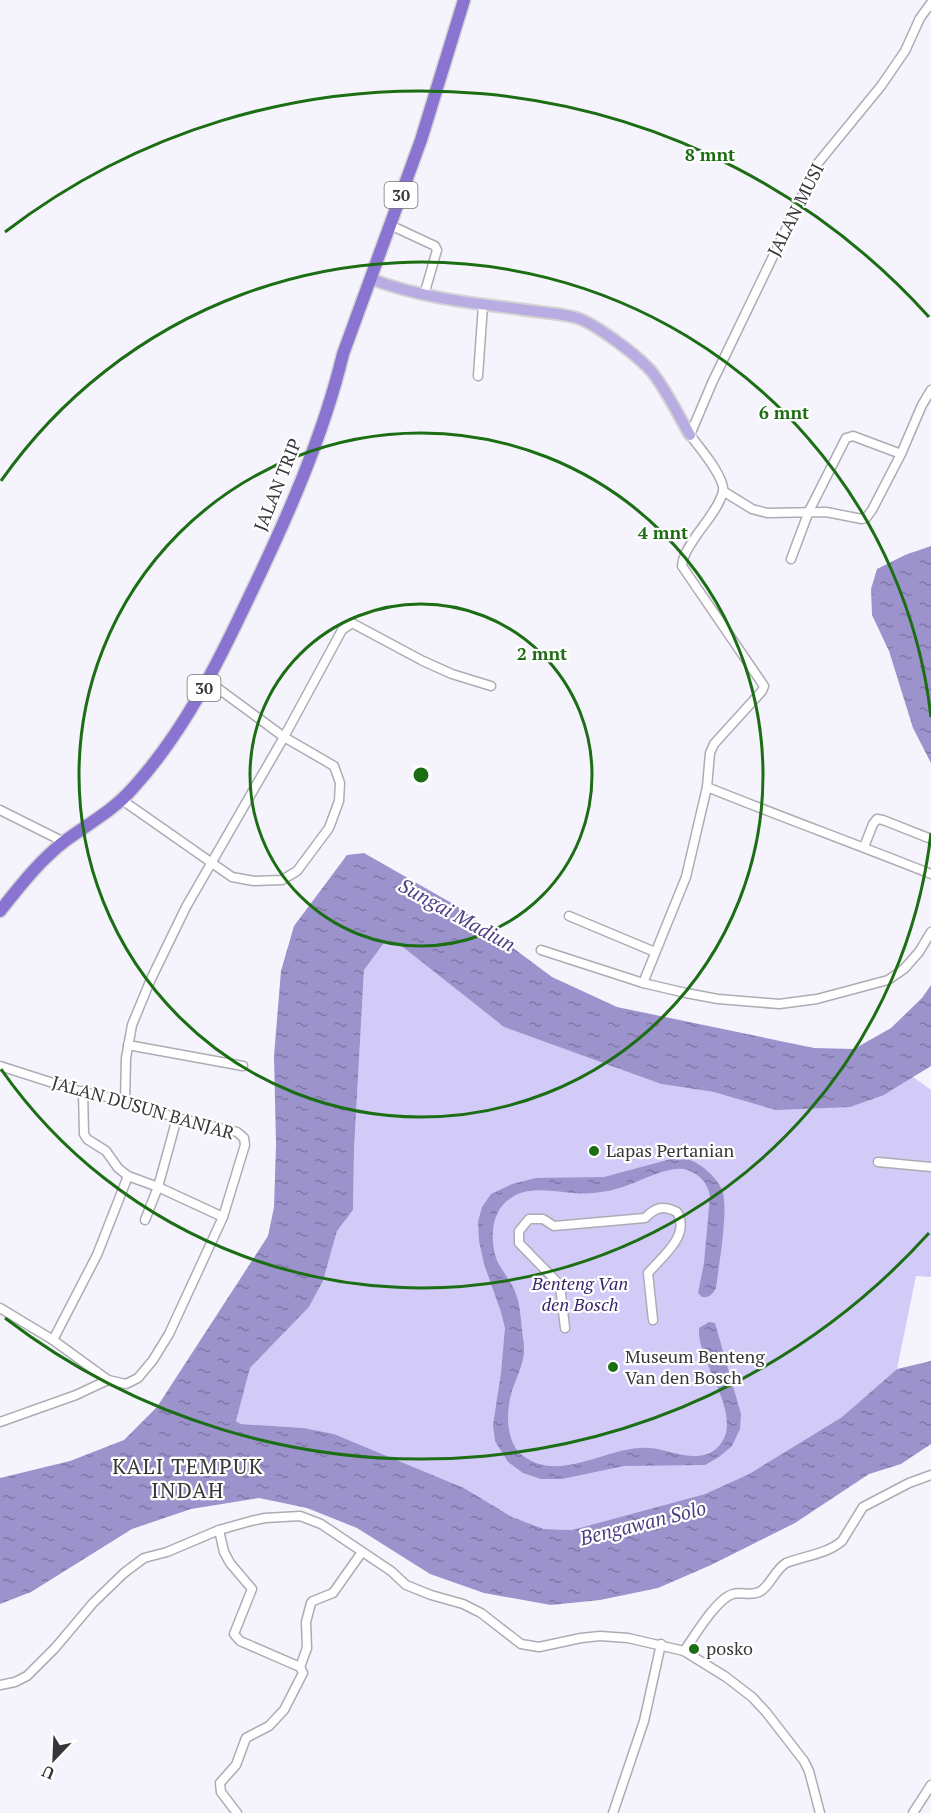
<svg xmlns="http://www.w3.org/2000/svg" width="931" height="1813" font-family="'PT Serif',serif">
	<defs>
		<pattern id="water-ripples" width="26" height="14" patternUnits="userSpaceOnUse" patternTransform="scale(1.5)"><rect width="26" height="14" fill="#9c92cc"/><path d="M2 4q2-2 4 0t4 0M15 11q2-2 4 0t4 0" fill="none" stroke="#8078a7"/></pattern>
	</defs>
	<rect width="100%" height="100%" fill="#f5f4fd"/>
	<path fill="#d2cbf8" d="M384,943L399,944L504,1027L661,1084L714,1092L884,1095L913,1077L931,1090V1277L916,1276L897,1369L842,1417L749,1474L705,1494L572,1530L544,1529L512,1517L464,1488L334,1434L304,1428L241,1424L236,1421L250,1368L309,1307L323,1281L337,1231L353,1210L354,1150L364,970Z"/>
	<g fill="url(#water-ripples)">
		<path d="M931,546V763L913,728L889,651L872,615L871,589L877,569L905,555Z"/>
		<path d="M364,853L455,905L552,977L617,1007L814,1048L854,1049L891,1028L922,998L931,985V1066L884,1095L850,1107L776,1110L714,1092L661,1084L504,1027L399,944L384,943L364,970L354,1150L353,1210L337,1231L323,1281L309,1307L250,1368L236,1421L241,1424L304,1428L334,1434L464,1488L512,1517L544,1529L572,1530L705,1494L749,1474L842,1417L897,1369L931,1361V1444L901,1464L869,1474L795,1523L711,1565L658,1588L600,1600L551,1605L484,1593L430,1574L357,1528L307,1508L259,1498L191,1509L132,1529L31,1592L0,1604V1478L70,1461L124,1440L157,1407L268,1236L274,1207L276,1145L274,1056L281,971L294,926L347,855Z"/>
		<path d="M671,1159C677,1160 684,1159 690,1160C702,1164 720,1180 723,1193C728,1214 719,1264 716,1288C713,1294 709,1298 702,1297L698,1293L704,1263L710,1196C708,1183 698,1172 684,1169C665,1166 638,1183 619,1188C611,1191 601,1192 593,1193C562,1197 526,1178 502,1206C491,1219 491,1242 496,1258C501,1271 512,1281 516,1294C521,1308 521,1324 523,1338C524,1343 524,1348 524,1352C523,1366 516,1378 512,1391C506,1410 505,1441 522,1455C560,1485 608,1445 649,1448C666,1449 680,1457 698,1456C707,1455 712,1453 718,1447C747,1417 696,1362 699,1328L709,1322L715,1323L741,1414L740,1429L732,1446L719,1457L705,1465L624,1466L562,1479H541L523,1473L508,1462L495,1441L493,1425L501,1373L505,1328L501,1312L484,1264L479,1241L478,1222L482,1207L491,1194L512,1184L536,1178L604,1177Z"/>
	</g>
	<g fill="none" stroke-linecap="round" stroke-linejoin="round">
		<defs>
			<g id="minor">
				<path d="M390,225L435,246L437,250L424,295"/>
				<path d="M478,376L483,305"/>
				<path d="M723,491L752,509L767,513L826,512L862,519L866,518L872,510L901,454"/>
				<path d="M791,559L809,511L846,438L853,436L901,454L922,405L931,390"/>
				<path d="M707,787C781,817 856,844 931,874"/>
				<path d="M122,800L232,877L254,881L282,880L297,871L329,828L339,801L340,783L334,766L284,737L208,681"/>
				<path d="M0,810L64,842"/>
				<path d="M864,847L873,824L877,819L883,820L931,839"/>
				<path d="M569,916L655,952"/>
				<path d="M541,950L643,983L686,993L718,999L779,1004L817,999L888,980L904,969L919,952L931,932"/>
				<path d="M643,983L686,877L707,787L710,753L714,744L762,691L764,686L682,566C683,554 690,546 696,536C705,523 719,507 723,492C726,478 699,447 690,435L712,383L818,163L881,86L905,51L920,18L931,3"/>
				<path d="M128,1045L243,1066"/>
				<path d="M0,1066L75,1090L125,1101L177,1118L237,1132L244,1138L245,1145L223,1217L169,1334L153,1360L138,1378L126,1384L108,1380L53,1340L0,1308"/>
				<path d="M83,1091L84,1134L87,1139L106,1151L118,1168L128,1176L158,1187L223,1217"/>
				<path d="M125,1101L126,1058L132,1025L151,979L186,907L284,737L342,630L352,623L423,661L452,674L491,686"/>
				<path d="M878,1162L931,1167"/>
				<path d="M145,1220L158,1187L177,1118"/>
				<path d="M565,1328L560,1285L519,1243V1231L529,1219H543L554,1226L645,1218C656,1207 663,1205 677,1212C691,1235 662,1257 648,1273L653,1320"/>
				<path d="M53,1340L97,1255L128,1176"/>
				<path d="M0,1422L76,1395L108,1380"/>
				<path d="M219,1530L224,1552L230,1563L252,1589L234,1634L240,1641L300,1667L303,1673L284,1710L269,1726L246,1738L236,1765L220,1783L221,1792L237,1813"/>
				<path d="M684,1651C694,1637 717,1598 733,1594C742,1591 751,1597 761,1591C771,1584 775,1570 786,1563C804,1556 827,1554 842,1541L863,1507L909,1483L931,1475"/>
				<path d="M300,1667L307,1648L306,1622L311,1603L313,1601L333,1593L362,1552"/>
				<path d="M0,1685L15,1682L27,1676L55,1648L93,1603L124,1573L144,1558L167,1552L219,1530L251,1521L265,1518L300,1516L321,1524L391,1571L406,1585L431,1595L463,1604L481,1613L521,1644L539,1647L581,1638L600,1636L628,1638L684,1651L726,1677L752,1697L766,1712L804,1761L809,1771L820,1813"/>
				<path d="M613,1813L644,1721L661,1644"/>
				<path d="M913,1813L931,1785"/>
			</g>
			<path id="major" d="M371,279C418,297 469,303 519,309C537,312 556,313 574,317C594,322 638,356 652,372C667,391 678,415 690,435"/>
			<path id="highway" d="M0,911C20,886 40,860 65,841C88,824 114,810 133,788C184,732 218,663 250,595C287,518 323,437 343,354L421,140L464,0"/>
		</defs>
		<use href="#minor" stroke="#adacb4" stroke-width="11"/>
		<use href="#major" stroke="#d3d3d4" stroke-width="14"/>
		<use href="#highway" stroke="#d3d3d4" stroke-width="15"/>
		<use href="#minor" stroke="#fff" stroke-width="8"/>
		<use href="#major" stroke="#b8ace3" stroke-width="10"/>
		<use href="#highway" stroke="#8975d1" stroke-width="12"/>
	</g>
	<g fill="none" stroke="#1c6e14" stroke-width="3">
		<circle cx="421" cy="775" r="171"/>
		<circle cx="421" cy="775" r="342"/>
		<path d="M931 833A513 513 0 0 1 1 1069M1 481A513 513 0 0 1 931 717"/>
		<path d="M929 1233A684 684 0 0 1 5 1318M5 232A684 684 0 0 1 929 317"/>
	</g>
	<g fill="#1c6e14" stroke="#fff" stroke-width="2">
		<circle cx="594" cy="1151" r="6"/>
		<circle cx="613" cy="1367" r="6"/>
		<circle cx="694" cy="1649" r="6"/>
	</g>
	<g text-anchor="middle" stroke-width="4.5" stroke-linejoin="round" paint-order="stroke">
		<g fill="#fff" stroke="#737375" stroke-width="1.5">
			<rect x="384.5" y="182" width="33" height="26" rx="4.5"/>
			<rect x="187.5" y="675" width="33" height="26" rx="4.5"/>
		</g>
		<g font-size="16" font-weight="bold" fill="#37373a">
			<text x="401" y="201">30</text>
			<text x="204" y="694">30</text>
		</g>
		<g font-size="18" fill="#37373a" stroke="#fff">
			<text transform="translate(796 210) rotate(-63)" y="6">JALAN MUSI</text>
			<text transform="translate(278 485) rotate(-68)" y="6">JALAN TRIP</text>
			<text transform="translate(143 1108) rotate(16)" y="6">JALAN DUSUN BANJAR</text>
		</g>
		<g font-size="18" fill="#37373a" stroke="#fff" text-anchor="start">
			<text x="606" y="1157">Lapas Pertanian</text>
			<text x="625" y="1363">Museum Benteng<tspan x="625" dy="21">Van den Bosch</tspan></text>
			<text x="706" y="1655">posko</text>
		</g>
		<g font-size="18" font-style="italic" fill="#39256b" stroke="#fff">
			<text x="580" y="1290">Benteng Van<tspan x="580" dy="21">den Bosch</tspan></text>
		</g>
		<g font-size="20" font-style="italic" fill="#4f3d85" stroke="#fff">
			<text transform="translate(457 915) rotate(29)" y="7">Sungai Madiun</text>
			<text transform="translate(643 1523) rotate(-14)" y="7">Bengawan Solo</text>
		</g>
		<g font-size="21" letter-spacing="1.5" fill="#37373a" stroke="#fff">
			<text x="188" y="1474">KALI TEMPUK<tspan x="188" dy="24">INDAH</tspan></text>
		</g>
	</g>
	<circle cx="421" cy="775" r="9" fill="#1c6e14" stroke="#fff" stroke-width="3"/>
	<g font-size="18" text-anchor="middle" font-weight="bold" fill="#1c6e14" stroke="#fff" stroke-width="4.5" stroke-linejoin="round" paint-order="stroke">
		<text x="710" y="161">8 mnt</text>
		<text x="784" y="419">6 mnt</text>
		<text x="663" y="539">4 mnt</text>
		<text x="542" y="660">2 mnt</text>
	</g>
	<g transform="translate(54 1759) rotate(203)" stroke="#ffffff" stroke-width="4.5" paint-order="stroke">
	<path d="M0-4.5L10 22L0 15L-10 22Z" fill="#37373a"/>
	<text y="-9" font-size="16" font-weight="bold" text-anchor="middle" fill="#37373a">U</text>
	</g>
</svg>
